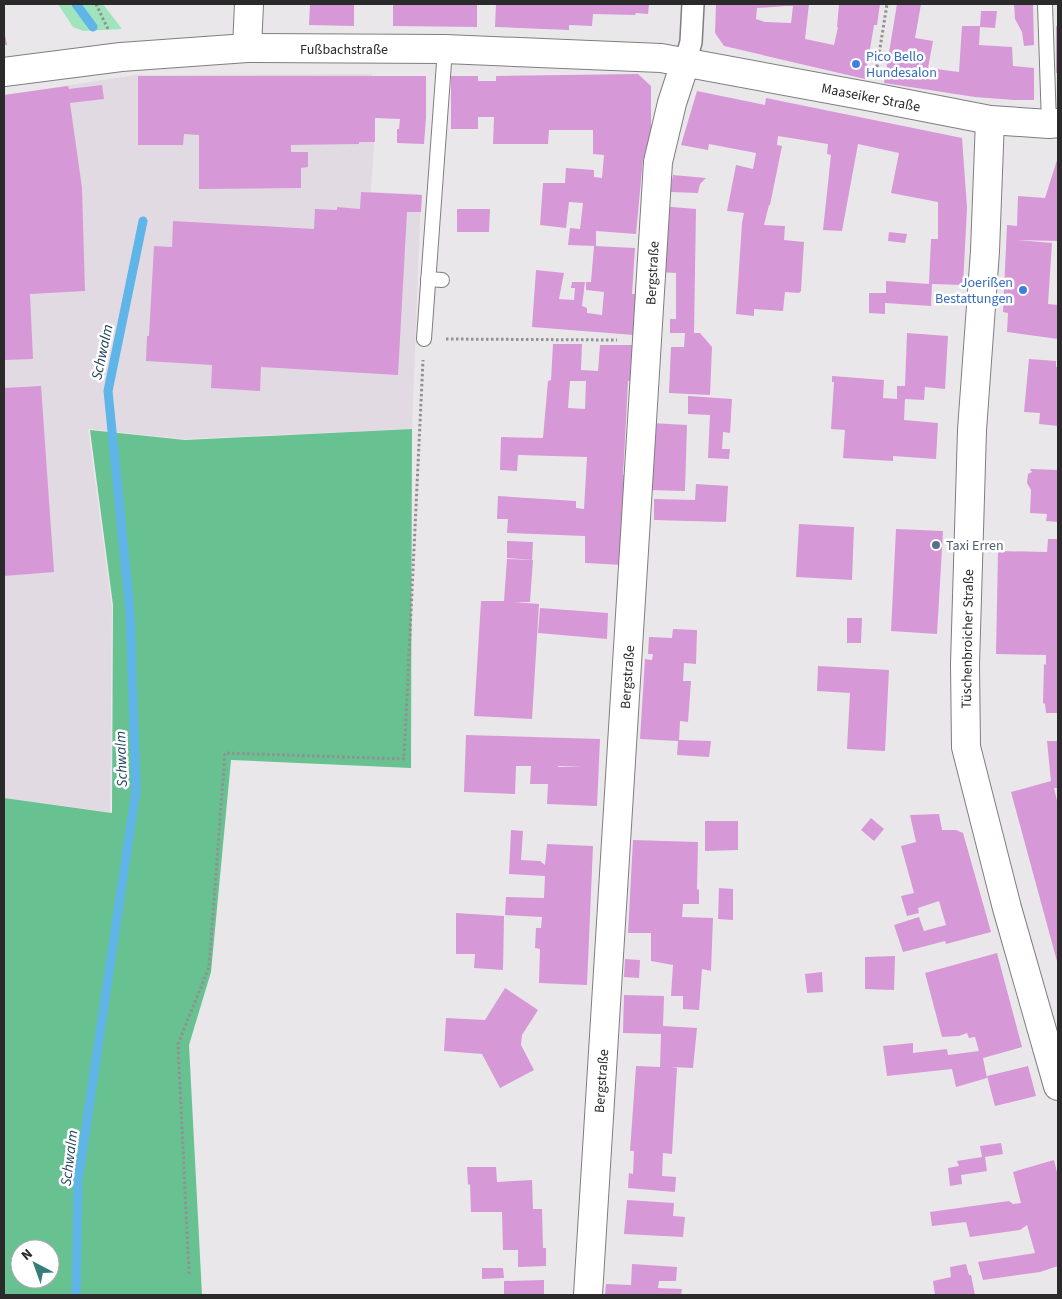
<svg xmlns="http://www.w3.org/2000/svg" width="1062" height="1299" font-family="'Source Sans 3',sans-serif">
	<rect width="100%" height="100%" fill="#eae7ea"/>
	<path fill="#e2dae2" d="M372,74L374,144L371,192L421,194L412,429L184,439L88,429L112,607L110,812L4,798V95L135,75Z"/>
	<path fill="#a0e4bd" d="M58,4H103L122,29L83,31L73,27Z"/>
	<path fill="#68c191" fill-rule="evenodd" d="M412,429L411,768L231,760L211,972L189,1045L202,1295H4V798L112,813L113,605L90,430L185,440ZM20,1249H50V1279H20Z"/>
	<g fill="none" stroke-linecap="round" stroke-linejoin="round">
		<g stroke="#5fb5e8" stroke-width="9">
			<path d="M76,4L93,27"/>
			<path d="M76,1295L78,1181L136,790L130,612L108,391L143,221"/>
		</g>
	</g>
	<g fill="#d798d7" fill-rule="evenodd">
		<path d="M310,4H354V26L309,25Z"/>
		<path d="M393,4H477V27L393,26Z"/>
		<path d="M496,4H649L648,14L636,13L635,15L593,14L592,26L569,25V30L495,27Z"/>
		<path d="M716,4H809L805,39L834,45L838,27H837L839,4H880L877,25H874L865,79L724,46L715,33ZM786,6H793L791,23L765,22L756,19L757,8Z"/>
		<path d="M897,4H921L915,38L933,41L928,68L959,72L962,26H980L981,11H997L995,28L980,27L979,45L1012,47L1013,66L1034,68V100H1014L975,97L884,83Z"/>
		<path d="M1014,4H1033L1034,45L1024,46L1022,32L1015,19Z"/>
		<rect x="1056" y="26" width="2" height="47"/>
		<path d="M4,30L7,45H4Z"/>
		<path d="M638,74L651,86V154L643,159L636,234L596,231V246L568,245L570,228L580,229L583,203L569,202L566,228L540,225L543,183H565L566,168L594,170V177L602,178L604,155L593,154V130H549L548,144H493L494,117H478V129H451V76H478V81H496V76Z"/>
		<path d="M138,76H426V118L424,144L397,143V129H399L400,119L375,118V142H359V144L291,145V152H308V167L301,168V188L199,189V135L184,134L183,145H138Z"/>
		<path d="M102,85L104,99L70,103L82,188L85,291L30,294L33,359L4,360V95L68,86L69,89Z"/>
		<path d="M697,91L765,105L766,98L962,138L967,208L963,285L932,284L931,306L885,303V314L869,313V293H886V281L929,284L931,239H938V202L891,193L899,153L858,144L842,231L823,230L831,155L827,154L828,144L778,136L777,145L782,146L770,205H769L764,225L785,226L784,240L804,242L801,291L799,293L785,292L783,311L754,309V316L736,314L742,223L744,213L727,211L736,165L753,169L756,153L709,144L708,150L681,145Z"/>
		<path d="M1058,157V241L1017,240L1052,243L1048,304L1058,305V339L1007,332L1008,313L1003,312L1007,225L1017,226L1018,196L1045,198Z"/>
		<path d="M673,175L706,178L700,184L698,193L670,192Z"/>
		<path d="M361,192L422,195L421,212H407L398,375L261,367L260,391L211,388L212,365L146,361L147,336H149L154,246L172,247L173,221L314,229L315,209L337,210V207L360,209Z"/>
		<path d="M660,206L696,209L694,333H700L712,347L710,395L669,393L671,347H684L685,333H670V319H676V273L658,272Z"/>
		<path d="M457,209H490L489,232H457Z"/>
		<path d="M889,232L907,234L905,243L888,241Z"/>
		<path d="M594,246L635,248L632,294H637L634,335L532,327L536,270L564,273L559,299L574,300L575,288H571L572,282H585L582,306L587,308V313L602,315L604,292L586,290V282H591Z"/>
		<path d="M907,333L948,336L945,389L925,387L924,400L905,399L904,420L938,423L936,459L893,456V461L843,458L845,430L831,429L834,382H832V376L884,380L883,398L897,399V386H905Z"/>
		<path d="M553,344H582L581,370L598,371L600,345H634L633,381H628L626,421L623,475H628L623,565L585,563V536L507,533L508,519H497L498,496L576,501V508L584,509L587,457L518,455L517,471L500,470L501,437L543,438L548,381L551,380ZM570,381H586L585,409L568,408Z"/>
		<path d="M1029,359L1056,361V367H1058V426L1039,424L1040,413L1024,412Z"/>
		<path d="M41,386L54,572L4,576V388Z"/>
		<path d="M688,396L732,399L730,433L723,432L722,449H730L729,459L708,458L710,415L688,414Z"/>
		<path d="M651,423L687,425L685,491L647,490Z"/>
		<path d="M1030,469L1058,470V522L1046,521L1047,514L1030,513L1031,490L1027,483L1028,474L1032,472Z"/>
		<path d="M696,484L728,486L726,522L654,520V499L695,500Z"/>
		<path d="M799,524L854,527L852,580L796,577Z"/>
		<path d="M896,529L943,531L937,634L891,631Z"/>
		<path d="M1048,539H1058V713H1046L1045,704L1043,703L1044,664L1046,665V655L996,654L998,551L1047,552Z"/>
		<path d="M507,541L533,542L532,560L507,558Z"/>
		<path d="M507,559L533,560L530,602H514L539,604L532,719L474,716L481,601H504Z"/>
		<path d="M540,608L608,613L607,639L538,633Z"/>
		<path d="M847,618H862L861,643H847Z"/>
		<path d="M673,629L697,630L696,664L684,663L683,681H691L688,722L680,721L679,740L711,741L709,757L677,755L678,741L640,739L645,659L652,660L653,654H648L649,637L672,638Z"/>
		<path d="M818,666L889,670L885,751L847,749L850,693L817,691Z"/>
		<path d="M466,735L600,739L597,806L547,804L548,784H530L531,766H516L515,794L464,792ZM558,766L583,767H558Z"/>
		<path d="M1047,741H1058V788H1054L1058,805V965L1011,792L1051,781Z"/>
		<path d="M939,814L942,830H956L963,833L991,932L946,944L945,941L903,952L894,925L919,917L924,931L946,925L939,901L918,908L919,913L907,916L901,896L914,893L901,846L916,842L910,815Z"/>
		<path d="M871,818L884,829L874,841L861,830Z"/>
		<path d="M705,821H738V850L705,851Z"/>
		<path d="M511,830L523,831L521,860L540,861L545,865L547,844L593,846L587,985L539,983L540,949L535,948L536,928H541L542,917L505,915L506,897L544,898L545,876L509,874Z"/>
		<path d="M633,840L698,842L697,889L699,890V904H683L682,917L713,918L711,971L702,969L699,1010L683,1009V996H671L673,965L651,961V933H628Z"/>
		<path d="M719,888L733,889V920L718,919Z"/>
		<path d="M456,913L504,916L503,970L474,968L475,954H456Z"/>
		<path d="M997,953L1022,1047L983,1058L987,1078L956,1087L952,1069L887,1076L883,1046L913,1043V1053L947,1049L948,1055L979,1051L975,1037L969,1038L967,1033L959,1036L942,1037L925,973Z"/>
		<path d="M895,956L894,990L865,989V957Z"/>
		<path d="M625,959L640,960L639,978L624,977Z"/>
		<path d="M822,972L823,992L807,993L805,974Z"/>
		<path d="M505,988L538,1010L522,1035L521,1045L534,1070L500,1088L482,1054L444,1051L446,1018L485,1020Z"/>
		<path d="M624,995L664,996L663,1026L697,1028L693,1068L671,1067L677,1068L672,1154L663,1153L662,1176L676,1177L675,1192L628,1188L629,1173L633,1174L634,1151H630L636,1066L660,1067L661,1034L623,1033Z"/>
		<path d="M1028,1066L1036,1096L995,1106L987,1076Z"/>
		<path d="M1001,1143L1003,1154L985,1157L987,1171L961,1175L962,1184L950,1186L948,1168L959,1166L957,1161L982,1157L980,1146Z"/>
		<path d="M1054,1160L1058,1176V1266L1040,1272L983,1280L978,1262L1035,1253L1027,1225L1020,1230L970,1237L966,1222L932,1226L930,1212L1009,1201L1013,1204L1021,1203L1013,1172Z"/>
		<path d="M467,1167H496L497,1182L532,1180L533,1209H542L543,1248H546V1266L518,1267V1250H503L502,1212H471L470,1184L468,1185Z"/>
		<path d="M627,1200L674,1203L673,1216L685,1217L683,1237L624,1234Z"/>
		<path d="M632,1264L677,1267L676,1281H659L658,1288L682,1289L681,1295H605L606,1284L631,1285Z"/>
		<path d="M966,1264L969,1275H971L975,1295H935L933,1281L951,1277L950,1267Z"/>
		<path d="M482,1268H503L504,1278L482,1279Z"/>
		<path d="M544,1280V1295H504V1281Z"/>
	</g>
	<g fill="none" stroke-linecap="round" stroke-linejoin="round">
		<defs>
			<g id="service">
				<path d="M1045,4L1049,124"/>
				<path d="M428,279L442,280"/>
				<path d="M424,339L445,49"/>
			</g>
			<path id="pedestrian" d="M685,63L691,42L693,4"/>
			<g id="minor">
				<path d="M247,48L249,4"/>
				<path d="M990,120L985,251L972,430L965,664L966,747L1007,908L1058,1086"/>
				<path d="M588,1295L658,162L672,103L685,63"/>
			</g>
			<path id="tertiary" d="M4,72L121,57L247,48L445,49L661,58L872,97L990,120L1049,124L1058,123"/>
		</defs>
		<use href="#service" stroke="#807d80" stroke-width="16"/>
		<use href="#pedestrian" stroke="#807d80" stroke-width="24"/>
		<use href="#minor" stroke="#807d80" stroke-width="30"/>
		<use href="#tertiary" stroke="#807d80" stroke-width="30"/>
		<g stroke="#929092" stroke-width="3" stroke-dasharray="2.5 2.5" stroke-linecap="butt">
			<path d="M96,4L108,29"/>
			<path d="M877,67L887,4"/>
			<path d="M446,339L617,340"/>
			<path d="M189,1274L178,1044L209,967L225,753L404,759L423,360"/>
		</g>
		<use href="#service" stroke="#fff" stroke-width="14"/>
		<use href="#pedestrian" stroke="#fff" stroke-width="21"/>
		<use href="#minor" stroke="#fff" stroke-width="28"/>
		<use href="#tertiary" stroke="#fff" stroke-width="28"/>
	</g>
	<g fill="#3f7fe0" stroke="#fff" stroke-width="2">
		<circle cx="856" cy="64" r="5"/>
		<circle cx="1023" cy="290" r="5"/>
	</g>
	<circle fill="#5c6f8a" stroke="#fff" stroke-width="2" cx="936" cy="545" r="5"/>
	<g text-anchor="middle" stroke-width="5" stroke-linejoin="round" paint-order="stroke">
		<g font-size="14" fill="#2b2a2b" stroke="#fff">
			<text x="344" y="54">Fußbachstraße</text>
			<text transform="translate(871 97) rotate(11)" y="5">Maaseiker Straße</text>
			<text transform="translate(652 273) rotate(-87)" y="5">Bergstraße</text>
			<text transform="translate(967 639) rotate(-89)" y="5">Tüschenbroicher Straße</text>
			<text transform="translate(627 677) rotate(-86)" y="5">Bergstraße</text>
			<text transform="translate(601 1081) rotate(-86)" y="5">Bergstraße</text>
		</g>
		<g font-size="14" fill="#366cbe" stroke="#fff" text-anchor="start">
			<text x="866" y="61">Pico Bello<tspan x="866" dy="16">Hundesalon</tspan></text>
			<text x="1013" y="287" text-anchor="end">Joerißen<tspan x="1013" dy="16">Bestattungen</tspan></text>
		</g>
		<g font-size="14" fill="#4e5e75" stroke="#fff" text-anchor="start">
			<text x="946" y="550">Taxi Erren</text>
		</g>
		<g font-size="15" font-style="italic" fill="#20455b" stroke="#fff">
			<text transform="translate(102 352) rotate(-78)" y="5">Schwalm</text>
			<text transform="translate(121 759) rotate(-92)" y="5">Schwalm</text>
			<text transform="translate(69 1158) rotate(-83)" y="5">Schwalm</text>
		</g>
	</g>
	<rect width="1062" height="1299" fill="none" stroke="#2b2a2b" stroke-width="10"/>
	<g transform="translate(35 1264) rotate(319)"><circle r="24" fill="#ffffff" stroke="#aaaaaa"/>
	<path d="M0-4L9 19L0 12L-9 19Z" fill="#357e7b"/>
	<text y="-8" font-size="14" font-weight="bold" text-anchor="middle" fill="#2b2a2b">N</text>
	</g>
</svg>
